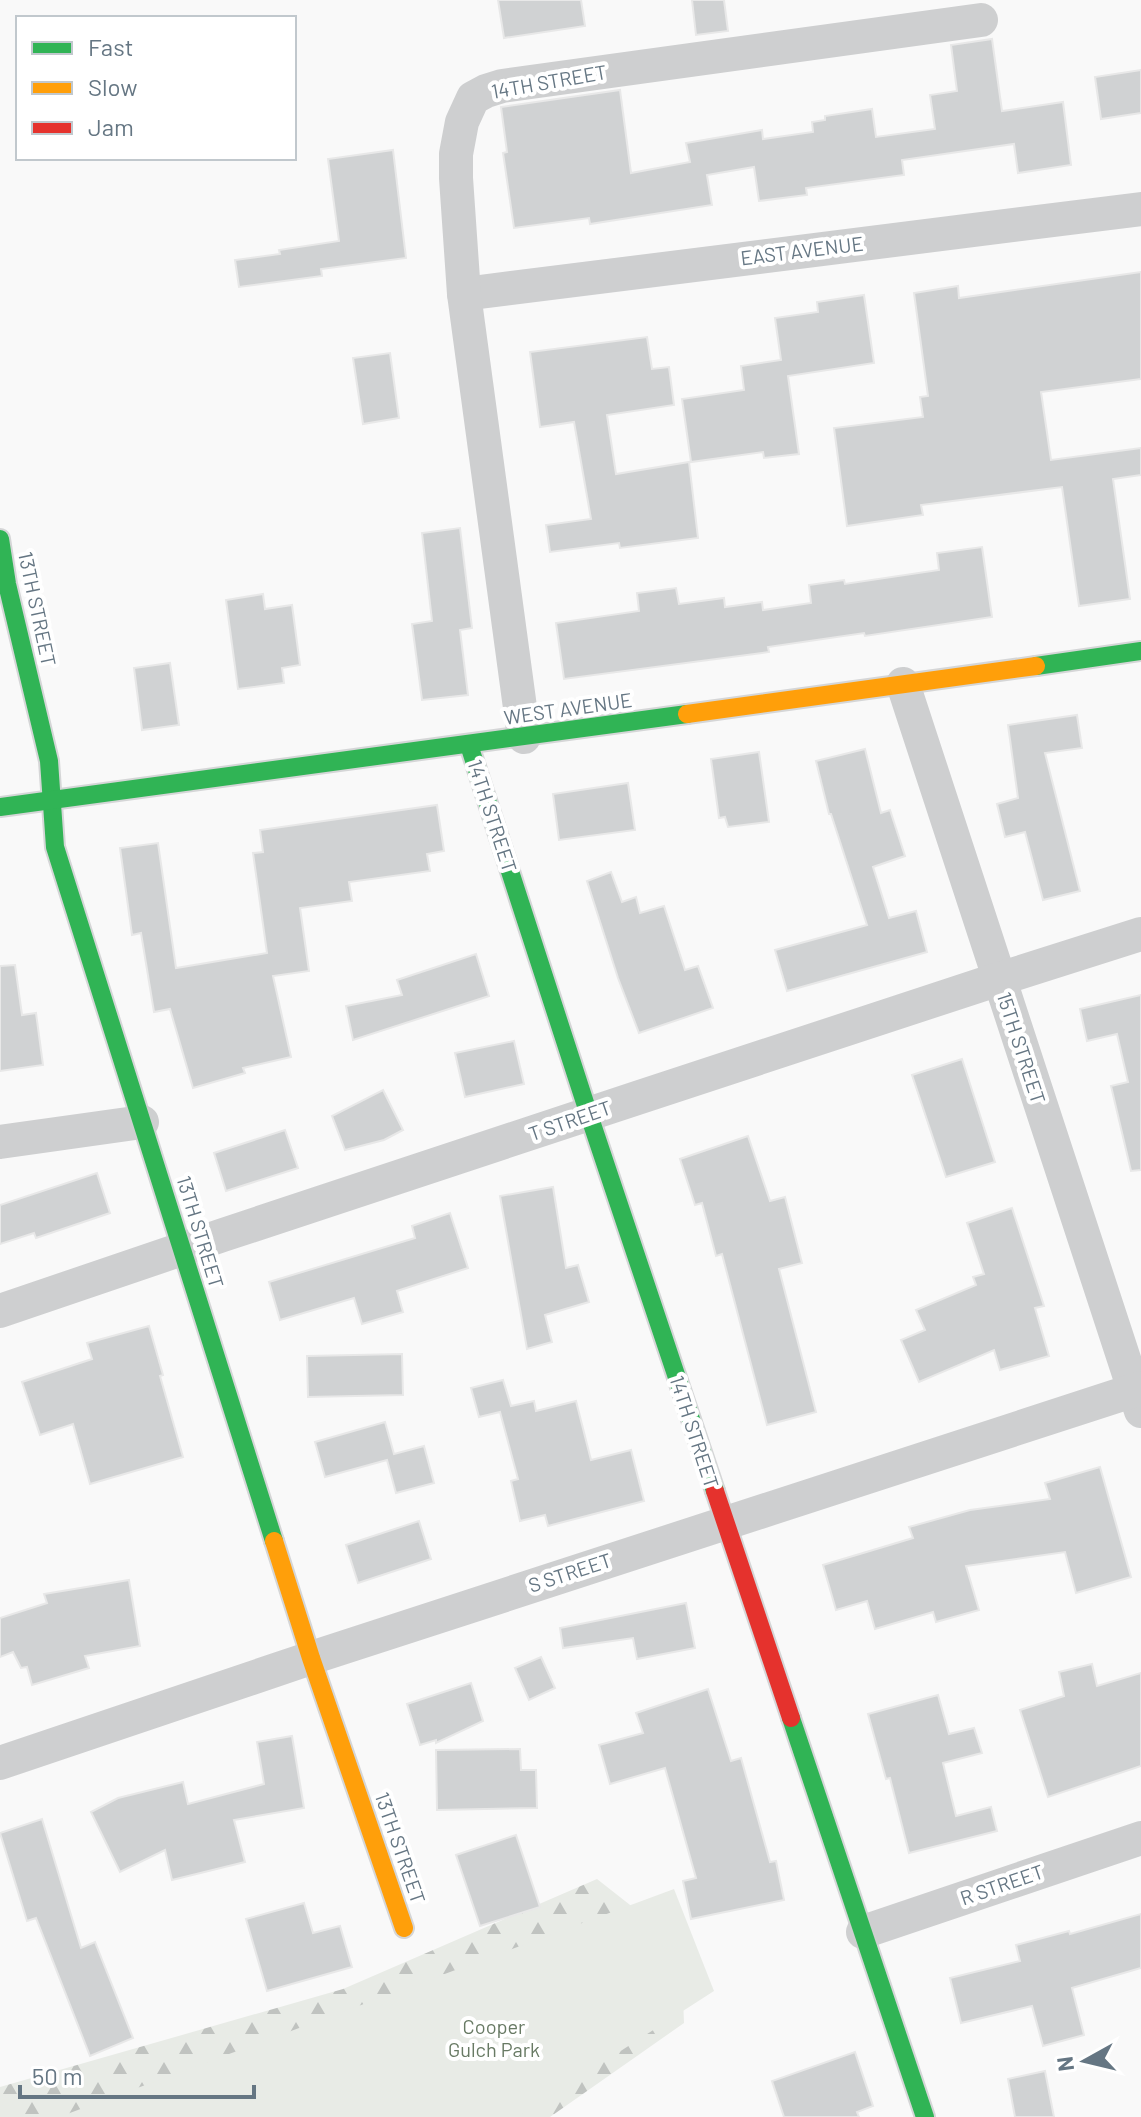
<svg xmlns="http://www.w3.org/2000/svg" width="1141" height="2117" font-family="Barlow,sans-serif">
	<defs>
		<pattern id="forest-firs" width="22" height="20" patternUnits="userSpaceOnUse" patternTransform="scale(2)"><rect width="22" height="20" fill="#e8ebe6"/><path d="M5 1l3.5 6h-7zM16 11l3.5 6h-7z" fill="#c0c3c0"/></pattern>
	</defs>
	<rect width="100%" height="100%" fill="#f9f9f9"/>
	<path fill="url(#forest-firs)" d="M597,1879L681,1945L684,2023L550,2117H0V2087L343,1989Z"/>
	<path fill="#e8ebe6" d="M674,1889L714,1991L518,2117H59Z"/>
	<g fill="#d0d2d3" stroke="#e8e8e8" stroke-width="2">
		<path d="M498,0H581L585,26L504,38Z"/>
		<path d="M692,0H724L728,31L696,35Z"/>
		<path d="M992,39L1002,111L1063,102L1071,165L1018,173L1014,144L902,160L904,175L806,188L807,195L759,201L754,167L707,175L712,205L590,224L589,218L514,228L503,153L507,152L501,107L620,90L631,173L690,162L686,143L762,130L763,139L813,132L812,122L825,120V116L872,109L876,137L935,129L930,95L957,91L951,45Z"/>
		<path d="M1141,70V113L1101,119L1095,77Z"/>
		<path d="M393,150L406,258L321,269L322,276L239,287L235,260L280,254L279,250L339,241L328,159Z"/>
		<path d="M1141,272V379L1041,392L1051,460L1141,448V475L1113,479L1130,599L1079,606L1062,487L921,505L923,515L847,526L834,428L923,417L920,397L928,396L914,293L958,286L959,298Z"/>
		<path d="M864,295L874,363L788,376L799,454L764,458L763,452L691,462L682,399L744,390L741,366L781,360L775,318L818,312L817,302Z"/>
		<path d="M647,337L652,369L669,367L674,405L607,415L616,474L689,462L698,538L620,548L619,543L550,552L546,525L591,519L574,422L540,427L530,352Z"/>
		<path d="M390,353L399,418L363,424L353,358Z"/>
		<path d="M460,528L472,628L460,630L468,695L422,700L412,624L432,621L422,533Z"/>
		<path d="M982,547L992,617L865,636L864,633L768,647L769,652L564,679L556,623L639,611L637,593L676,588L679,604L724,598L725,607L762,602L763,610L811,603L809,585L844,580L845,584L939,570L937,553Z"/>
		<path d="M263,594L265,609L292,605L300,665L282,668L284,683L238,689L226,600Z"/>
		<path d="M170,663L179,725L142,730L134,668Z"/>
		<path d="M1077,715L1082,748L1045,753L1080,891L1043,900L1025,832L1005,837L997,804L1018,798L1008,725Z"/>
		<path d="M865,749L881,813L890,810L905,856L873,867L889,918L916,911L927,952L787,991L775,950L867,925L831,814H829L816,761Z"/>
		<path d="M759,752L769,822L728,827L725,817L719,818L711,759Z"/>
		<path d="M628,783L635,830L559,840L553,794Z"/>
		<path d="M437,805L444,851L427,854L430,871L349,882L352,901L300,908L309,971L273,976L291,1057L243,1068L245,1073L193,1088L170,1009L154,1012L141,933L132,935L120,848L158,843L176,968L267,953L253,853L263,852L260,830Z"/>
		<path d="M611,872L622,902L636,897L640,913L664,906L685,970L698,966L713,1008L639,1033L618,978L587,881Z"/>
		<path d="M476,954L489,996L353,1040L346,1006L402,995L397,980Z"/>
		<path d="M15,965L22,1015L36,1013L43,1065L0,1071V966Z"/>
		<path d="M1141,995V1170L1131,1171L1111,1086L1128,1082L1117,1034L1087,1041L1080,1009Z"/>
		<path d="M514,1041L524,1084L465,1097L455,1053Z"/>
		<path d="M962,1059L995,1162L946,1177L912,1075Z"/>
		<path d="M383,1090L403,1130L384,1140L345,1150L332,1116Z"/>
		<path d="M285,1130L298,1168L226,1191L214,1153Z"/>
		<path d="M748,1136L770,1201L785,1197L802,1263L779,1269L816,1412L767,1425L722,1254L716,1256L702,1203L695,1205L680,1159Z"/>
		<path d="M97,1173L110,1213L36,1238L34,1233L0,1244V1205Z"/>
		<path d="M553,1187L566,1268L578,1265L589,1302L545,1315L552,1342L527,1349L500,1196Z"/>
		<path d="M1012,1208L1044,1306L1035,1308L1049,1356L1000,1370L994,1350L919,1382L901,1340L925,1330L916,1310L976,1285L973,1277L984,1274L967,1223Z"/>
		<path d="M450,1213L468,1268L397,1291L403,1312L362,1324L354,1298L280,1320L269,1282L415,1238L412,1226Z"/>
		<path d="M149,1326L163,1375L160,1376L183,1457L90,1484L73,1424L40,1435L22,1382L92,1359L87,1343Z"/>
		<path d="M402,1354L403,1395L308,1397L307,1356Z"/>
		<path d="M503,1380L511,1406L534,1401L536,1411L576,1401L591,1460L631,1450L644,1501L548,1526L545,1515L520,1521L511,1481L518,1479L500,1412L479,1417L471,1388Z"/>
		<path d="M385,1422L394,1454L424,1446L434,1483L396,1493L387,1460L325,1477L315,1442Z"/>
		<path d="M1100,1467L1131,1577L1076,1593L1065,1552L966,1566L979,1610L936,1622L933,1612L875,1629L867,1601L836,1610L823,1565L913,1538L909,1527L970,1510L1050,1499L1045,1483Z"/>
		<path d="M419,1521L431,1559L358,1583L346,1545Z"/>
		<path d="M129,1580L140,1646L85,1656L89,1668L32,1685L27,1667L21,1668L13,1652L0,1657V1618L47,1603L44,1594Z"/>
		<path d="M686,1603L695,1648L637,1659L633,1638L563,1648L560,1628Z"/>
		<path d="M541,1657L555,1688L529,1700L515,1668Z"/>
		<path d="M1092,1664L1097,1686L1141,1673V1766L1048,1797L1020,1710L1064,1696L1059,1672Z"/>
		<path d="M471,1683L483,1721L436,1743V1740L420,1745L407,1704Z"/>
		<path d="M708,1689L731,1761L741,1758L770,1862L776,1861L784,1900L691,1919L683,1881L696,1878L665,1768L610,1784L599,1745L643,1733L636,1713Z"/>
		<path d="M938,1695L949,1734L974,1728L982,1753L943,1763L956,1816L991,1807L997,1831L909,1853L890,1778L886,1779L868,1714Z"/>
		<path d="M292,1736L304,1808L234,1820L245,1862L172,1880L165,1850L120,1872L91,1812L118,1798L183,1782L188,1804L264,1784L257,1742Z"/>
		<path d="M520,1749L521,1770H536L537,1808L437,1810L436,1750Z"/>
		<path d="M42,1819L81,1948L95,1942L133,2038L90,2056L36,1918L27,1921L0,1833Z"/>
		<path d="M516,1835L540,1907L480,1926L456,1855Z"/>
		<path d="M304,1903L313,1933L340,1926L352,1967L267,1991L246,1919Z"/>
		<path d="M1141,1914V1968L1072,1988L1084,2035L1043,2046L1032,2006L961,2023L950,1978L1020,1961L1016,1945L1069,1931L1070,1934Z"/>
		<path d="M855,2052L873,2106L857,2112L859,2117H784L772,2081Z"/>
		<path d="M1045,2071L1054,2117H1015L1008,2079Z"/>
	</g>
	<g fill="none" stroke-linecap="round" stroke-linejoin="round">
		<defs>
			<g id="fast">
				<path d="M0,539L7,584L49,761L55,847L274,1541"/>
				<path d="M1036,666L1141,651"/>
				<path d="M469,745L589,1115L715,1491"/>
				<path d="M0,807L687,714"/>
				<path d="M791,1718L925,2117"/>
			</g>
			<g id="slow">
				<path d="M687,714L1036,666"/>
				<path d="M274,1541L311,1658L404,1928"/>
			</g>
			<path id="jam" d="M715,1491L791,1718"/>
		</defs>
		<use href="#fast" stroke="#d5d6d7" stroke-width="22"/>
		<use href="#slow" stroke="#d5d6d7" stroke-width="22"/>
		<use href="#jam" stroke="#d5d6d7" stroke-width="22"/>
		<g stroke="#cecfd0" stroke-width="34">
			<path d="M464,294L1141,209"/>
			<path d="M903,684L1141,1411"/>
			<path d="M524,737L464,294L456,178V154L462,122L473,98L486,91L502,86L981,20"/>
			<path d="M0,1142L142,1122"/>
			<path d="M0,1311L223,1235L637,1098L999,979L1141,934"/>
			<path d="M0,1763L311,1658L1141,1388"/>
			<path d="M863,1932L1141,1838"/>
		</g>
		<use href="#fast" stroke="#30b455" stroke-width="18"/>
		<use href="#slow" stroke="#ff9f0a" stroke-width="18"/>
		<use href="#jam" stroke="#e5322d" stroke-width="18"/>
	</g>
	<g text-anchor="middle" stroke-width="8" stroke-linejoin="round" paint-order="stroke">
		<g font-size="20" fill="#657683" stroke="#fff">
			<text transform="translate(549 82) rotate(-10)" y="7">14TH STREET</text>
			<text transform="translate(802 251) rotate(-7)" y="7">EAST AVENUE</text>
			<text transform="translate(37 609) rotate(78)" y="7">13TH STREET</text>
			<text transform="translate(568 709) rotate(-8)" y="7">WEST AVENUE</text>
			<text transform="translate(492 816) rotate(72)" y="7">14TH STREET</text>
			<text transform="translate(1021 1048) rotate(72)" y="7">15TH STREET</text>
			<text transform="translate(570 1121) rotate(-19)" y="7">T STREET</text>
			<text transform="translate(200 1232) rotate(73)" y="7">13TH STREET</text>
			<text transform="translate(694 1432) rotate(72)" y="7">14TH STREET</text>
			<text transform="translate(570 1573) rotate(-18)" y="7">S STREET</text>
			<text transform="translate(400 1848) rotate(71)" y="7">13TH STREET</text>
			<text transform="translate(1002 1885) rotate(-19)" y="7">R STREET</text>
		</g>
		<g font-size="20" fill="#687a64" stroke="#fff">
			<text x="494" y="2034">Cooper<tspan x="494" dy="23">Gulch Park</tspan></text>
		</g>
	</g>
	<rect x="16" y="16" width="280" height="144" fill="#ffffff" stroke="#c1c8cd" stroke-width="2"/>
	<rect x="32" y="42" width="40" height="12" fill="#30b455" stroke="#c1c8cd" stroke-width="2"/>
	<text x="88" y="56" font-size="24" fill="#657683">Fast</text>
	<rect x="32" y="82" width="40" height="12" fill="#ff9f0a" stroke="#c1c8cd" stroke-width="2"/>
	<text x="88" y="96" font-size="24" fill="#657683">Slow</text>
	<rect x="32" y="122" width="40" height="12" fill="#e5322d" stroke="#c1c8cd" stroke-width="2"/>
	<text x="88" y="136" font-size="24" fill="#657683">Jam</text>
	<g transform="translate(1085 2061) rotate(262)" stroke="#ffffff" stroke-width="6" paint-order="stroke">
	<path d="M0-6L14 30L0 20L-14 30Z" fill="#657683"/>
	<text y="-12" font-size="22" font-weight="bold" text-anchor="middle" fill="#657683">N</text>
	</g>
	<path d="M20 2085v12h234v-12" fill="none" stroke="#657683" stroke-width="4"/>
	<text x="32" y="2085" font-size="24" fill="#657683" stroke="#ffffff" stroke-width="6" paint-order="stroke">50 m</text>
</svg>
